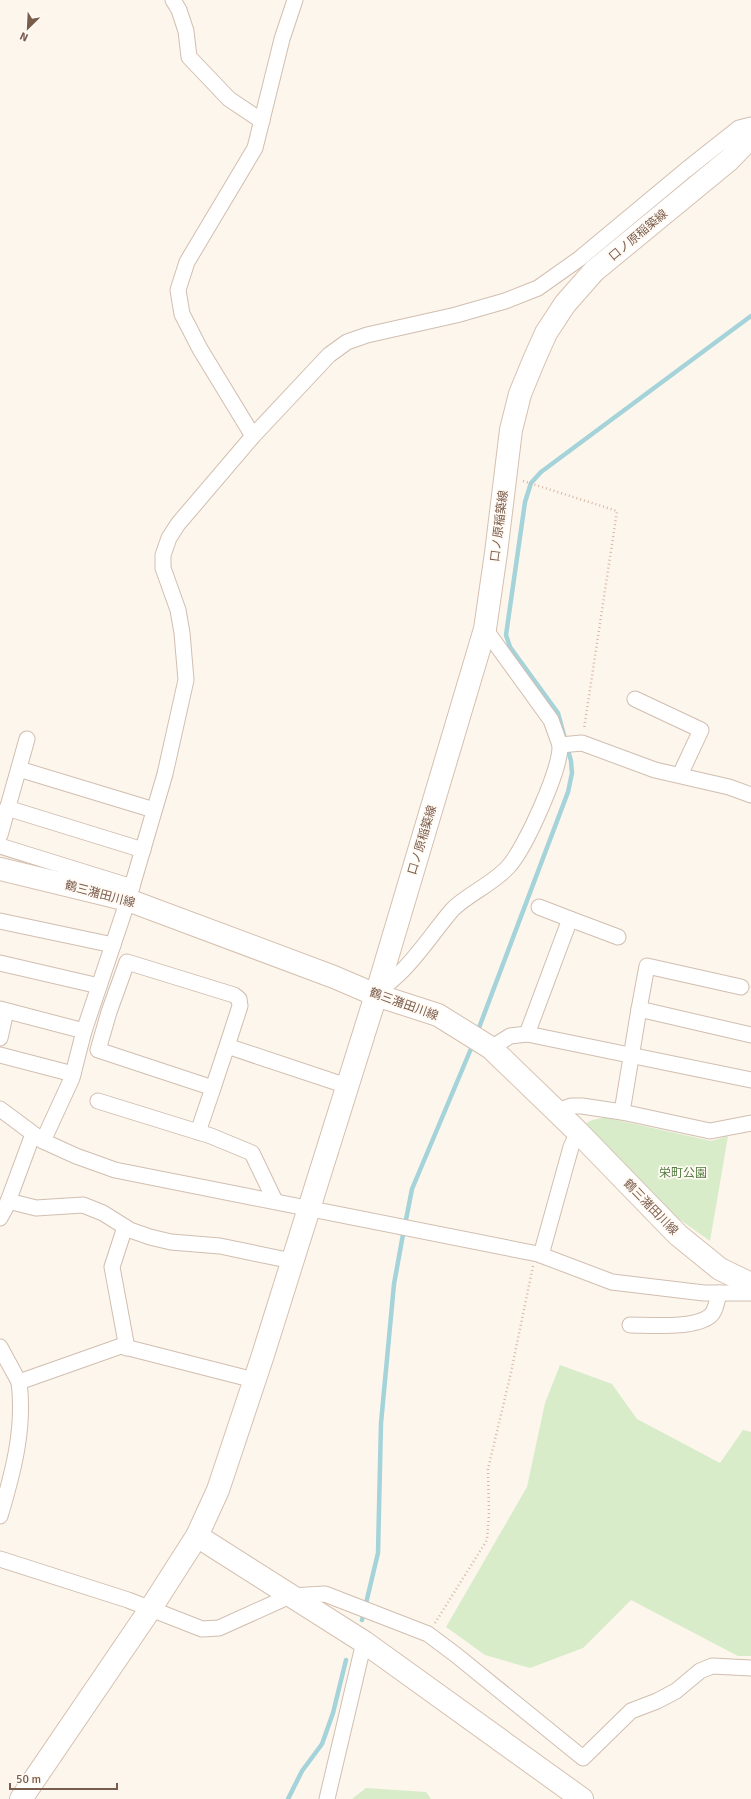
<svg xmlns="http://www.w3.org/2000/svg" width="751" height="1799" font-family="Signika,'Noto Sans JP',sans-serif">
	<rect width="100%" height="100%" fill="#fdf6ec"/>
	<g fill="#d8ecc9">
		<path d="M608,1118L711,1141L728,1136L710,1241L665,1209L583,1126C591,1119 597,1118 608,1118Z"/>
		<path d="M560,1365L612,1384L637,1419L720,1463L743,1430L751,1432V1656H738L631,1600L583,1648L530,1668L485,1655L446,1627L527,1487L545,1403Z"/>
		<path d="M366,1788L426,1792L431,1799H352Z"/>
	</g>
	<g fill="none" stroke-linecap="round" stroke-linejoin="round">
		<g stroke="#a5d3da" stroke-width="4.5">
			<path d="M477,1033L568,792L572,773L571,761L558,713L510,647L506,635L525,502L531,483L541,472L751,316"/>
			<path d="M362,1620L378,1553L381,1423L394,1284L402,1240L412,1189L473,1044"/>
			<path d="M288,1799L302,1771L322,1744L333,1713L346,1660"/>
		</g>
		<defs>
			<g id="street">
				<path d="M173,0L179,10L186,31L189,57L229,99L262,121"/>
				<path d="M253,436L200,349L182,314L178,290L187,262L255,148L282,39L295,0"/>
				<path d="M485,629L551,720L560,745L582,743L655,770L729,787L751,795"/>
				<path d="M635,699L701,730L680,775"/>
				<path d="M19,769L154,810"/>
				<path d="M7,808L143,850"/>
				<path d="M0,835L27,739"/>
				<path d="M0,846L132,887"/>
				<path d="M539,907L570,919"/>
				<path d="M0,921L113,945"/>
				<path d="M0,963L99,986"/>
				<path d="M377,994C385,986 394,979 402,971C420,953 435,930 452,910C466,895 493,884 508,867C525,849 561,769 560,745"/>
				<path d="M0,1009L84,1031"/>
				<path d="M639,1009L647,966L741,987"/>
				<path d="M527,1034L570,919L618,937"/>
				<path d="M751,1035L639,1009L622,1112L710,1131L751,1123"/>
				<path d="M0,1038L6,1011"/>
				<path d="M227,1046L213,1088L98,1050L109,1012L127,962L234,995L239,999L240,1006L227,1046L347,1086"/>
				<path d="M491,1048L510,1036L527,1034L751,1080"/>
				<path d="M0,1055L73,1074"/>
				<path d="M98,1101L211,1136L252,1153L275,1201"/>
				<path d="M0,1109L43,1141L76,1156L115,1170L538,1254L612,1282L704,1293H751"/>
				<path d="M557,1111L571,1106H582L622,1112"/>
				<path d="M198,1132L213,1088"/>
				<path d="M43,1141L72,1078L84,1031L128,900L165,774L186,680L182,633L178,610L163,568V555L169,538L178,524L253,436L329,355L347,342L367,335L456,315L505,301L538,288L579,259L686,170L739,128L751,125"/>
				<path d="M8,1201L36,1208L83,1205L103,1213L130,1230L150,1237L171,1242L220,1246L292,1261"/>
				<path d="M0,1218L6,1207L33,1134"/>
				<path d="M125,1227L112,1267L127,1348"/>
				<path d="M541,1255L571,1147L578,1132"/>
				<path d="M630,1325C651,1325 694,1329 710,1316C716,1311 717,1300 719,1293"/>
				<path d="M0,1347L19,1382L121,1346L254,1380"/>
				<path d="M0,1516C13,1473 25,1428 19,1382"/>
				<path d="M0,1559L128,1600L202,1629L219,1628L290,1596L325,1594L428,1634L456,1655L583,1758L631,1711L657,1701L676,1691L700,1671L712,1666L751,1668"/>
				<path d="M327,1799L364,1642"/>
			</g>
			<g id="secondary">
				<path d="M0,869L128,900L334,977L376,995L438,1015L491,1048L578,1132L678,1235L720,1269L751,1284"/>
				<path d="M197,1536L364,1642L582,1799"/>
				<path d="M21,1799L151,1608L197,1536L218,1490L263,1355L376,995L485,629L496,553L511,430L520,394L534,360L546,333L565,304L594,271L729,160L751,137"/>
			</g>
		</defs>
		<use href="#street" stroke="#d1beb0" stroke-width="17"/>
		<use href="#secondary" stroke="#d6c0b0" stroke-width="24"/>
		<g stroke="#d9b8a5" stroke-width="2.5" stroke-dasharray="1 3" stroke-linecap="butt">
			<path d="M523,481L617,511L584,729"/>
			<path d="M435,1623L487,1540L489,1514L488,1469L510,1377L533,1266"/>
		</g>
		<use href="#street" stroke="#fff" stroke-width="15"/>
		<use href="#secondary" stroke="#fff" stroke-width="22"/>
	</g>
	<g text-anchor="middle" stroke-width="3.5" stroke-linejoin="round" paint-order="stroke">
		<g font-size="12" fill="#7a5c4d" stroke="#fffaf3">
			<text transform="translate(638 235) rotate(-40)" y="4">口ノ原稲築線</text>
			<text transform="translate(499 526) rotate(-83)" y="4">口ノ原稲築線</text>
			<text transform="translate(422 840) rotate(-73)" y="4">口ノ原稲築線</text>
			<text transform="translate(100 894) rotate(15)" y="4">鶴三潴田川線</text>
			<text transform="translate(404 1004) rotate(20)" y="4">鶴三潴田川線</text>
			<text transform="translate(651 1207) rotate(46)" y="4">鶴三潴田川線</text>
		</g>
		<g font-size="12" fill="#537a41" stroke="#fffaf3">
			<text x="683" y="1177">栄町公園</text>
		</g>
	</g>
	<g transform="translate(28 28) rotate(204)" stroke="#fffaf3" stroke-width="3" paint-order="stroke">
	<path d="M0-3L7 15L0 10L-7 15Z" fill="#7a5c4d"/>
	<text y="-6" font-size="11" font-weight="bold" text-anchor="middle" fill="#7a5c4d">N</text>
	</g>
	<path d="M10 1783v6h107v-6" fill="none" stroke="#7a5c4d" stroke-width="2"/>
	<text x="16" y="1783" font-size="12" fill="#7a5c4d" stroke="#fffaf3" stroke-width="3" paint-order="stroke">50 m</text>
</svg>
